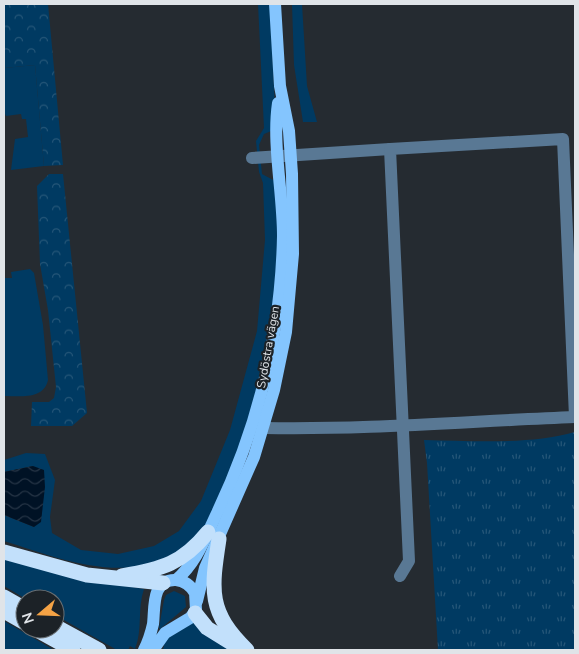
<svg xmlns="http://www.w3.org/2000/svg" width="579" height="654" font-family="'Nunito Sans',sans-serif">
	<defs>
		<pattern id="forest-crowns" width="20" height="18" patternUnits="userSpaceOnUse" patternTransform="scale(1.25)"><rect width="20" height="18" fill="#003a62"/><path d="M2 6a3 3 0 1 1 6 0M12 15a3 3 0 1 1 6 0" fill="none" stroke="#255678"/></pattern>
		<pattern id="park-tufts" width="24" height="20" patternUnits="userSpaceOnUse" patternTransform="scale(1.25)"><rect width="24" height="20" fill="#003a62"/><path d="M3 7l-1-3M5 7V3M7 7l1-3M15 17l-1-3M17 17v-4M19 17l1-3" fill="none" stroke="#255678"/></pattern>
		<pattern id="water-waves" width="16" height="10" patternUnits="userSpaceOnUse" patternTransform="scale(1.25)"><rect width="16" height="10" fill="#001225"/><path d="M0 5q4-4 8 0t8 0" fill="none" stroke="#253445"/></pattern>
	</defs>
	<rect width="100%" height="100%" fill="#252b31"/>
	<g fill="#003a62">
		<path d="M258,4H270L276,129L264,134L259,145L262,174L275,181C287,253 269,358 247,428C241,447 231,465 224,484C213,509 203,543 176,555C118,583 61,559 4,541V515L34,527L33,466L4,472V460L26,453L45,454L55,480L50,517L52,533L81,550L118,554L154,546L179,531L201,501L230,430L257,331L265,240L263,183L259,172L256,141L264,128Z"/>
		<path d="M292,4H302L307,86L317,122H303L294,65Z"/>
		<path d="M35,65L44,166L11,170L15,139L28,137L26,119H22L21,114L6,116L4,112V68Z"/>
		<path d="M30,269L34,273L43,325L48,380C44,400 19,396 4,396L5,278H12L11,272Z"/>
		<path d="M4,557L97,581L144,589C137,609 143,629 135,649L130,646L128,650H117L55,615V599H26L4,586Z"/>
		<path d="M174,591L185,596L186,607L160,629L159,628L164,600L166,595Z"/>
		<path d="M4,621L54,650H4Z"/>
		<path d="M194,622L235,650H163L165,640Z"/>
	</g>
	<g fill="url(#forest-crowns)">
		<path d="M4,4H48L63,165L44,166L35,65L4,68Z"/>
		<path d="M49,174H63L87,413L72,426H31L32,402H49L54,398L56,387L48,310L40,264L37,186Z"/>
	</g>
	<path fill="url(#park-tufts)" d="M575,432V650H438L427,463L424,440C472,441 529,445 575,432Z"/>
	<path fill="url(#water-waves)" d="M33,466L44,470L45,487L41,522L34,527L4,515V472Z"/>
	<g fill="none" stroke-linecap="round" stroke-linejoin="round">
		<g stroke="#597894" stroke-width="12">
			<path d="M252,158L390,149"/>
			<path d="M264,428C367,430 471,421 575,417L563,139L390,149L409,561L400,576"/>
		</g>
		<g stroke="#84c5fe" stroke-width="12">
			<path d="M176,580C197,562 205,538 217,513C259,425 281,333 283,236C283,193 272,144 278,103"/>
			<path d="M197,601L205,568L254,457L274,390L286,332L293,254L292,174L289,131L280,86L275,4"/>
			<path d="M144,650C148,642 151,633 153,624C155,608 151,579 176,580C185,581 191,586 195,593L196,610L190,618L165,633L153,650"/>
		</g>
		<g stroke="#c2e0fb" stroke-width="15">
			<path d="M219,539C211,591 208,612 247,650"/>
			<path d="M4,552L87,575L163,583"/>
			<path d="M122,576C162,569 182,564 208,532"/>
			<path d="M4,597L25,609"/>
			<path d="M4,611L25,623"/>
			<path d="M195,613L207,628L236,646"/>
			<path d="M55,626L99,650"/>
			<path d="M35,629L73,650"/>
		</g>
	</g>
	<g text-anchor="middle" stroke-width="4.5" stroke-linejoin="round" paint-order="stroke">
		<g font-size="12" fill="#e0e4e8" stroke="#1c2227">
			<text transform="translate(268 347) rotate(-80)" y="4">Sydöstra vägen</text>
		</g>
	</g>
	<rect width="579" height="654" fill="none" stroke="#e0e4e8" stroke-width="10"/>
	<g transform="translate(40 614) rotate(251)"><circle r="24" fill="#1c2227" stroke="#6a7074"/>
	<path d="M0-4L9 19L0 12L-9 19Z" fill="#f5a345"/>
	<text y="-8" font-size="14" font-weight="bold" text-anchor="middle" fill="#e0e4e8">N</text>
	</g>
</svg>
